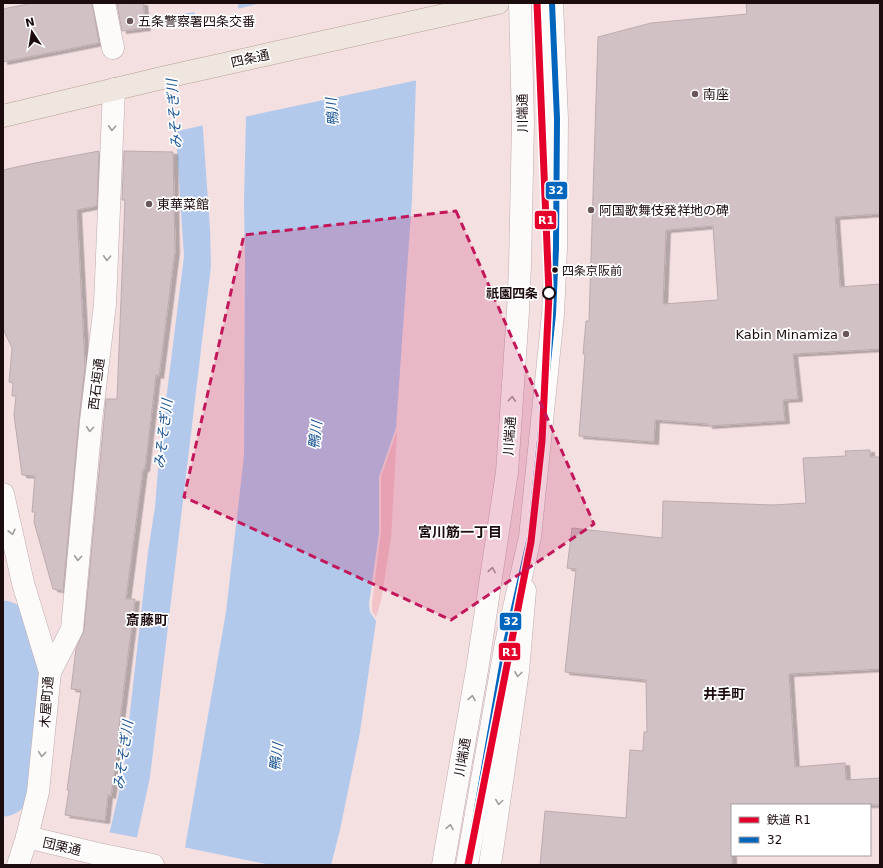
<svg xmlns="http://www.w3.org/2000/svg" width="883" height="868" font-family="'DejaVu Sans','Noto Sans JP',sans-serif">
	<defs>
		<filter id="shadow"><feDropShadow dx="4.5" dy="2.5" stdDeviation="0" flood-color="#0004"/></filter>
	</defs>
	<rect width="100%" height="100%" fill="#f4dfe1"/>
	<path fill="#f2c4c8" d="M397,431L391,538L381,601L376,617L372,611V603L381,532V477Z"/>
	<g fill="#b2c9ec">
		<path d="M167,3H194L210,229L211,266L150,777L131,865H102L123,775L148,552L155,507L159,457L184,256Z"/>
		<path d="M238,3H412L416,80L412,199L396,428L379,477V533L369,604L370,612L376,621L360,732L340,830L331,865H182L226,612L244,456L245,262L244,201L246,117Z"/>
	</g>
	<g fill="#f4dfe1">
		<path d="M165,3H196V12L166,16Z"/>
		<path d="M261,3H414L418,80L244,117L237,9Z"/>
		<path d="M197,18L204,125L174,132L166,24Z"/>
		<path d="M108,832L139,838L133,865H100Z"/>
		<path d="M183,847L271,865H180Z"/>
	</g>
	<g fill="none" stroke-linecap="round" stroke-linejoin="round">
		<path stroke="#b2c9ec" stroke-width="53" d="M3,627L12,667L15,694L14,718L8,770L3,790"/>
	</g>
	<g fill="#d1c0c4" stroke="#bcabaf" fill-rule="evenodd" filter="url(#shadow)">
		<path d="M33,3H92L99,43L3,62V9Z"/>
		<path d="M126,3H143L146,28L122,31L117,4Z"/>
		<path d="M746,3H880V214L835,217L840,287L880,284V349L793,354L798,399L783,400L785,421L708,426V424L655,420L654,442L579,436L585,354H583L586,321H589L598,37L651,23L747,14ZM713,226L718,300L663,304L666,230Z"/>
		<path d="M99,151L97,206L77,210L85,366L79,420L63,591L53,589L34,522L35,512H32L35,476L22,475L14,415L16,396H12L13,383L9,382L12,348L3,329V170L35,163Z"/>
		<path d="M124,151L173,152L175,251L159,376L156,375L145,469H143L126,599H135L118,735H120L111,796L108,795L105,821L65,815L69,790H67L81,690L71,689L76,649L84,630L106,399H117L125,200H122Z"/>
		<path d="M870,450V457H880V669L789,674L795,767L845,763L846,780L880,778V805H732V865H540L545,811L626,818L630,750L643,751L644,732H647L646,680L565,672L576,569L567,568L572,528L662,538L663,501L773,505L806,503L803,458L846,456L845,451Z"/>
	</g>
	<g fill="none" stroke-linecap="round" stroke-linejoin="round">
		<defs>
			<g id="street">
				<path d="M104,3L113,48"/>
				<path d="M3,494L23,583L50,672L38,792L27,837L18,865"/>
				<path d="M50,672L72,629L91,421L105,304L114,89"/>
				<path d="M490,865L518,671L525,590"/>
			</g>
			<g id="secondary">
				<path d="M27,837L98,854L153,865"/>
				<path d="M443,865L477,670L507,472L518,311L520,266L523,122L520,3"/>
				<path d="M467,865L506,643L530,537L553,314L556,248L557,119L552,3"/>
			</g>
			<path id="primary" d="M3,116L166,77L498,3"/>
		</defs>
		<use href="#street" stroke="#beacae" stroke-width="23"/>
		<use href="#secondary" stroke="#beacae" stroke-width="23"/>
		<use href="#primary" stroke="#b5a093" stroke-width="23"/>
		<use href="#street" stroke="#fdfafa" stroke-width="22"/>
		<use href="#secondary" stroke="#fdfafa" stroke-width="22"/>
		<use href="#primary" stroke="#efe7df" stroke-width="22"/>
		<defs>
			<path id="bus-1" d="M467,865L506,643L530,537L553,314L556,248L557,119L552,3"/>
		</defs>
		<use href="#bus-1" stroke="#fff" stroke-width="9"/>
		<use href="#bus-1" stroke="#0065bd" stroke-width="6"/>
		<defs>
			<path id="rail-1" d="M468,865L531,542L542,441L549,294L537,3"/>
		</defs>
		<use href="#rail-1" stroke="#fff" stroke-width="10"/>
		<use href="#rail-1" stroke="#e4002b" stroke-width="7"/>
	</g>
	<defs><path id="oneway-chevron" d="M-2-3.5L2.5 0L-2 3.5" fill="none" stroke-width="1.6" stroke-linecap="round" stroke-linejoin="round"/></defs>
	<g stroke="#a39b9c">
		<use href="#oneway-chevron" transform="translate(112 128) rotate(93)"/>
		<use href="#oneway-chevron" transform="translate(107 258) rotate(93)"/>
		<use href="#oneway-chevron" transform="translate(512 399) rotate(-86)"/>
		<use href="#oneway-chevron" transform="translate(90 429) rotate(95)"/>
		<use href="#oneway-chevron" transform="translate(12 532) rotate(77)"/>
		<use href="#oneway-chevron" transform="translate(78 558) rotate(95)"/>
		<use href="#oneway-chevron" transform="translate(492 570) rotate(-81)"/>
		<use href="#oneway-chevron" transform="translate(518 674) rotate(97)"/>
		<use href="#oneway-chevron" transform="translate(472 698) rotate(-80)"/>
		<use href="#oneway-chevron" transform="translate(42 754) rotate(96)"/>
		<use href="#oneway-chevron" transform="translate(499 802) rotate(98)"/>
		<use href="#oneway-chevron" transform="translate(450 827) rotate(-80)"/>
	</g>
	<path fill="#c2185b" fill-opacity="0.2" stroke="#c2185b" stroke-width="3" stroke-dasharray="8 5" stroke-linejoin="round" d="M456,211L594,524L451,620L184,497L244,235Z"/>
	<g fill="#685658" stroke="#fff" stroke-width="1.5">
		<circle cx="130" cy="21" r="4"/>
		<circle cx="695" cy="94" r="4"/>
		<circle cx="149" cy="204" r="4"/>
		<circle cx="591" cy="210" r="4"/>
		<circle cx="846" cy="334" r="4"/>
	</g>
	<circle fill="#1c0c0e" stroke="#fff" stroke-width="1.5" cx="555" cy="270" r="3.5"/>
	<circle fill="#fff" stroke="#1c0c0e" stroke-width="2" cx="549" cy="293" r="6"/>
	<g text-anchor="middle" stroke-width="3.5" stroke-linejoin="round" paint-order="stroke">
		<g font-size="12" fill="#1c0c0e" stroke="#fff" text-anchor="start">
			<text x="562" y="275">四条京阪前</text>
		</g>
		<g font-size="13" fill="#1c0c0e" stroke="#fff" text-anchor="start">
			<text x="138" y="26">五条警察署四条交番</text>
			<text x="703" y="99">南座</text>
			<text x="157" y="209">東華菜館</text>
			<text x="599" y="215">阿国歌舞伎発祥地の碑</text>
			<text x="838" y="339" text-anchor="end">Kabin Minamiza</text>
		</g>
		<g font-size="13" fill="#1c0c0e" stroke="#fff">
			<text transform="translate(250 58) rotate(-13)" y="5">四条通</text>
			<text transform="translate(522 113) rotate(-91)" y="5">川端通</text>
			<text transform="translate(96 384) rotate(-83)" y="5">西石垣通</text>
			<text transform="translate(509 436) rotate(-86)" y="5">川端通</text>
			<text transform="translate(46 702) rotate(-86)" y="5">木屋町通</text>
			<text transform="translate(462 757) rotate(-80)" y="5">川端通</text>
			<text transform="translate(62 846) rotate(13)" y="5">団栗通</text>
		</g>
		<g font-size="13" font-weight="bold" fill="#1c0c0e" stroke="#fff" text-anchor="end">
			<text x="538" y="298">祇園四条</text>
		</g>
		<g font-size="14" font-style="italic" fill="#1e5692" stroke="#fff">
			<text transform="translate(332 112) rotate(-95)" y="5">鴨川</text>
			<text transform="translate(174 114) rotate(-94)" y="5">みそそぎ川</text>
			<text transform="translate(163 434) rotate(-83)" y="5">みそそぎ川</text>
			<text transform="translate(315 435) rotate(-83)" y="5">鴨川</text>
			<text transform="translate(123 755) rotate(-82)" y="5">みそそぎ川</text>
			<text transform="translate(276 757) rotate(-83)" y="5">鴨川</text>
		</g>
		<g font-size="14" font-weight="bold" fill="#1c0c0e" stroke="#fff">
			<text x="460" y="537">宮川筋一丁目</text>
			<text x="147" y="625">斎藤町</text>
			<text x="724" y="699">井手町</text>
		</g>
	</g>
	<g stroke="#fff" stroke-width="1.5">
		<rect x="545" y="181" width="23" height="19" rx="4" fill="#0065bd"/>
		<rect x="534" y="210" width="23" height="20" rx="4" fill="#e4002b"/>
		<rect x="499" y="612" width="23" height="19" rx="4" fill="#0065bd"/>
		<rect x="498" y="642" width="23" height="19" rx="4" fill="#e4002b"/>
	</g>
	<g font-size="11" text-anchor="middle" font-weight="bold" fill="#fff">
		<text x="556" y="194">32</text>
		<text x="546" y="224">R1</text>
		<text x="511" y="625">32</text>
		<text x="510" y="656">R1</text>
	</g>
	<rect width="883" height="868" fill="none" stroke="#1c0c0e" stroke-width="8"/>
	<rect x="731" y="804" width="140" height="52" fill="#ffffff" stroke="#a49e9f"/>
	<rect x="739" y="817" width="20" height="6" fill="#e4002b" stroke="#a49e9f"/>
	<text x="767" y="824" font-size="12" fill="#1c0c0e">鉄道 R1</text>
	<rect x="739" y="837" width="20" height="6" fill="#0065bd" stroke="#a49e9f"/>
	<text x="767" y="844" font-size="12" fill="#1c0c0e">32</text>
	<g transform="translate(32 32) rotate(348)" stroke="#ffffff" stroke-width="3" paint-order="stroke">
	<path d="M0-3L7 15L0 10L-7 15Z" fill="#1c0c0e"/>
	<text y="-6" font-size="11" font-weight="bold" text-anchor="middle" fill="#1c0c0e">N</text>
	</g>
</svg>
